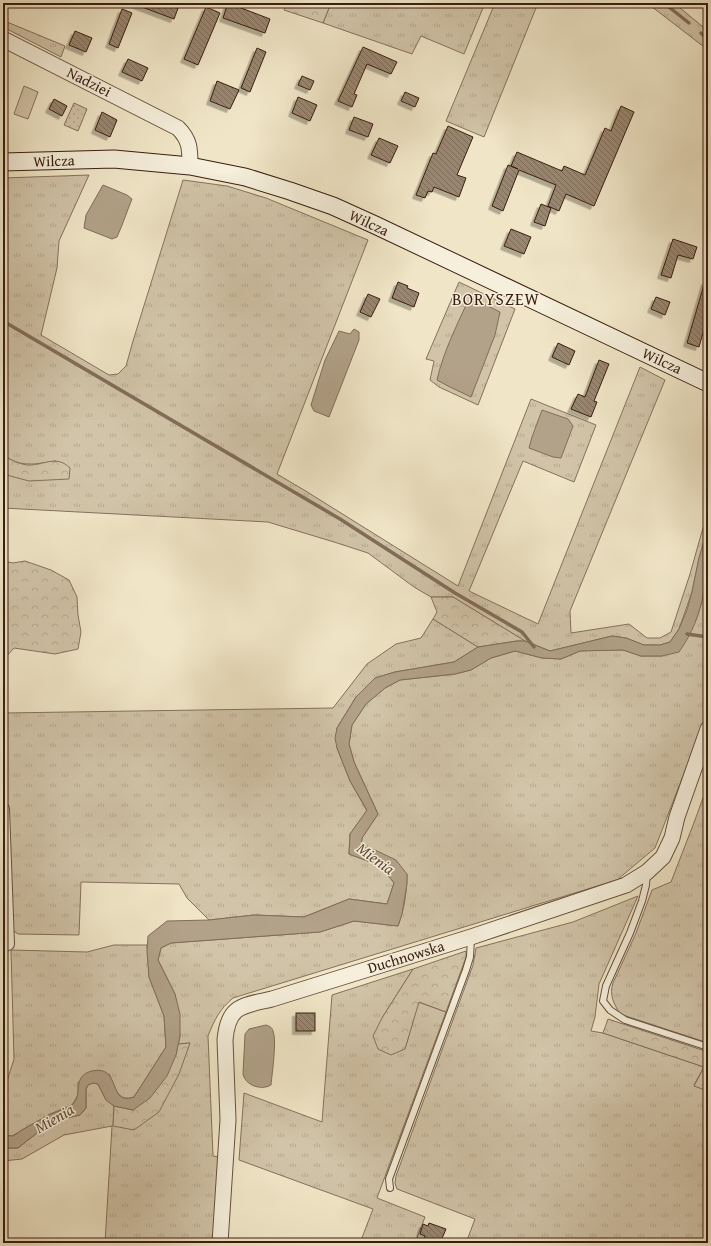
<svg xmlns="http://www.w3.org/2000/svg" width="711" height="1246" font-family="'Gentium Book Plus',serif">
	<defs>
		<pattern id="grass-tufts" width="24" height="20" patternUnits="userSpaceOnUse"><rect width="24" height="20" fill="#d1c4a8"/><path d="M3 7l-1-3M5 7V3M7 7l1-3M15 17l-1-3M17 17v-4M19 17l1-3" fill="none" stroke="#b4a890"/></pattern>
		<pattern id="forest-crowns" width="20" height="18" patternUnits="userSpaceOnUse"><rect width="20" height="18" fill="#d1c4a8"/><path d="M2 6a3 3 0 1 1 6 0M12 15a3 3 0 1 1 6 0" fill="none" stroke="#b4a890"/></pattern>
		<pattern id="park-dots" width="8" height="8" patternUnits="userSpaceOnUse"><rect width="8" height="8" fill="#d1c4a8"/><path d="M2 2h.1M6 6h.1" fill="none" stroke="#b4a890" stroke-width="1.8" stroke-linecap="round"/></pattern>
		<pattern id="building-back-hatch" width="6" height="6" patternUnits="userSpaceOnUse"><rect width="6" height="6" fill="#99866f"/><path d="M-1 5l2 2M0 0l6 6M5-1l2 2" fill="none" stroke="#7e6d5a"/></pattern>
		<filter id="shadow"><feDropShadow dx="-3.5" dy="3.5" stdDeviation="0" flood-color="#0004"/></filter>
	</defs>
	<rect width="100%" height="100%" fill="#f0e6c7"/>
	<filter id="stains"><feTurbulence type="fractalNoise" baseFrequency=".005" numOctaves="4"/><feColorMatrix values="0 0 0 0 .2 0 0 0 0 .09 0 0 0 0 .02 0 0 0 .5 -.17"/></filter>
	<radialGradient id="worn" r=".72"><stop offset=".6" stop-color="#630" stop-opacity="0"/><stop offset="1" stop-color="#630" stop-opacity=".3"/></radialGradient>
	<g fill="url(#grass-tufts)" stroke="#86715c">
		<path d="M331,3H485L464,54L421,36L412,54L323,23Z"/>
		<path d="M495,3H538L484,137L446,121Z"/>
		<path d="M647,3H674L708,31V50Z"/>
		<path d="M7,22L65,46L61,57L5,28Z"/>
		<path d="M89,175L59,241L57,268L41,335L109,375L118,374L126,366L133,341L183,180L227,186L266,198L368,240L277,474L304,490L458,586L531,399L596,425L574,482L523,461L469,591L538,624L640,367L665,380L570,611L571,633L629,624L647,638H660L671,632L690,574L708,510V528L699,558L692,592L679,629L670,642L660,645H644L626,638L612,636L550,651L525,641L453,597H431L414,587L368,553L334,542L268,522L3,508V474L8,475L56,461C35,464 21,468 3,455V178Z"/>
		<path d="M459,282L515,309L478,405L439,387L430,380L434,361L426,359Z"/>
		<path d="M708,559V712L655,848L617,880L233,998C219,1010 215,1019 208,1036L213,1156L219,1157L213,1243H105L112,1126L64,1135L22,1159L3,1161V1148H18L51,1122L80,1115L86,1108V1089L88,1085L93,1083L98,1084L106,1100L114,1106L113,1126L190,1043L178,1044L180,1036L175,994L158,960L161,948L171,943L320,932L354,921L398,926C404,910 407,892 407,874L375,850L361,848L362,838L378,814L354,762L349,744L352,725L366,704L385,688L400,680L455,674L471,670L491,658L515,651L542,658L561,659L580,651L600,650H623L641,656H662L696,620L704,594Z"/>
		<path d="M433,619L478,647L454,662L395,672L375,678L356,697L337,728V748L350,781L367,811L350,834L349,854L381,866L394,883L387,904L349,899L304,917L254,915L209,920L187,898L179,884L81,882L79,935L18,934L10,928L4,713L333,708L367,664L396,644L421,638Z"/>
		<path d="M708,784V1043L620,1014C614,1004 609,995 613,983L636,933L652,890L671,882L695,820Z"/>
		<path d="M638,896L599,984L595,1017L591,1031L603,1033L704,1067L694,1085L708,1091V1243H466L475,1219L397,1189L395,1183L396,1176L473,965L476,948L573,922Z"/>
		<path d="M114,945H147L149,977L164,1016L166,1047L134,1097C117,1103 115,1086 109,1074L78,1082V1095L72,1105L50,1114L12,1136L3,1135V1085L6,1084L14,1059L11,950L87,952Z"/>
		<path d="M5,952L6,1037L3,1051V953Z"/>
		<path d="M413,969L382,1018L405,1049L418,1002L446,1012L377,1198L425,1217L415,1243H360L373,1209L239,1160L244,1093L322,1122L332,995Z"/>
	</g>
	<g fill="url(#forest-crowns)" stroke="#86715c">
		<path d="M287,3H331L323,23L284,10Z"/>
		<path d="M3,455C9,459 19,464 27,465C43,466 56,454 70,468L69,479L29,481L3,474Z"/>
		<path d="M3,561L13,563L25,561L51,570L69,580L77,597L78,615L81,632L78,649L55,654L14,648L3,660Z"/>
		<path d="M431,597H453L525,641H517L478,647L433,619L437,612Z"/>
		<path d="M466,951V957L446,1012L419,1002L405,1049L391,1055L378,1049L373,1036L382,1018L413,969Z"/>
		<path d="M608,1019L708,1052V1091L694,1086L704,1067L603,1033Z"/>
		<path d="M190,1043L179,1074L159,1112L134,1130L113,1126L114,1106L133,1110L176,1055L178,1044Z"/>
	</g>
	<path fill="url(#park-dots)" stroke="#86715c" d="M74,103L87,109L78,131L64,125Z"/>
	<path fill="#d1c4a8" stroke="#86715c" d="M24,86L38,92L28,119L14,114Z"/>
	<g fill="#b2a289" stroke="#826d59">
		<path d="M103,185L127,195L132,199C127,211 123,224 117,237L112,239L84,228L86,215Z"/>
		<path d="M474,299L500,312L495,335L471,397L448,386L437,380C443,353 456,327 467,303Z"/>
		<path d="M354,329L359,332V340L329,417L314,411L311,405L325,360L339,331L350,334Z"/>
		<path d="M542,410L568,419L573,426L561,458L553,457L529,448L532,437Z"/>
		<path d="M708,528C708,574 706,614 679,652L662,656H641L623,650L580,651L561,659L542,658L515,651L491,658L471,670L455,674L400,680L385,688L366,704L352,725L349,744L354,762L378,814L362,838L361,847L375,850L396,860L407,874V884L402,914L398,926L354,921L320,932L171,943L161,948L158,960L175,994L180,1014V1036L176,1055L167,1076L150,1098L133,1110L114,1106L106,1100L98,1084L93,1083L88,1085L86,1089V1108L80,1115L51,1122L18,1148H3V1135C5,1135 10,1136 12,1136C14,1136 18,1133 20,1131C30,1126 39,1120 49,1115C55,1112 67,1109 72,1105C84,1095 71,1076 92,1071C122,1064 107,1107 134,1097L166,1047L164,1016L149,977L147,951L148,936L167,921L209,920L254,915L304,917L349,899L387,904L394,883L381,866L349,854L350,834L367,810L350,781L337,748L335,738L337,728L356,697L375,678L395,672L454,662L478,647L517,641H525L550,651L612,636L626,638L644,645H660L670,642L679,629L687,610L692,592L699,558Z"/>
		<path d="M266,1025C269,1026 272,1027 273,1031C277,1041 272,1073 271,1085C261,1091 245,1085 243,1074L245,1034L249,1029Z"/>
	</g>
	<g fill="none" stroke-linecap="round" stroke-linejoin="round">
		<g stroke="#826d59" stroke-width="3.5">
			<path d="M664,3L689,23"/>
			<path d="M701,33L708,40"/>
			<path d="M3,321L340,519L455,593L522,632L534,647"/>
			<path d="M687,634L708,637"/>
		</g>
	</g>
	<g fill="url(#building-back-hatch)" stroke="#3a1e10" filter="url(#shadow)">
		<path d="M134,3H180L174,19L134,4Z"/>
		<path d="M228,3L270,19L265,33L223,18Z"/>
		<path d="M206,7L220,13L198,65L184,59Z"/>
		<path d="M122,9L132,13L118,48L109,44Z"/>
		<path d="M75,31L92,38L86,52L69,45Z"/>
		<path d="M363,47L397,62L391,74L367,64L354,94L357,95L352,107L338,101Z"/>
		<path d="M257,48L266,52L250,92L241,88Z"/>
		<path d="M128,59L148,68L142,81L122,72Z"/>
		<path d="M302,76L314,81L310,90L298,85Z"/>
		<path d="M217,81L239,90L230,109L210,101Z"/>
		<path d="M405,92L419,98L415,107L401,101Z"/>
		<path d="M298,97L317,105L310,121L292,113Z"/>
		<path d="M54,99L67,106L62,116L49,109Z"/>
		<path d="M621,106L634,112L594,206L566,194L559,211L548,206L556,185L519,170L503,211L492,206L508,165L518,169L511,166L517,152L562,171L564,166L585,175L605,128L611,131Z"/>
		<path d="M102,112L117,120L110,137L95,130Z"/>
		<path d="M354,117L373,124L368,137L349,130Z"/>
		<path d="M448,126L473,137L457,175L466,178L459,197L434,187L432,192L428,191L425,198L416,195L433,153L436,154Z"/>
		<path d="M379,138L398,146L390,163L371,155Z"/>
		<path d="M541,204L551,208L545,226L534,222Z"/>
		<path d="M511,229L531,237L524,254L504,246Z"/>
		<path d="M673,239L697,247L693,259L678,255L671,278L661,275Z"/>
		<path d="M705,281H708V315L699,347L687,343Z"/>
		<path d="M398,282L408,286L407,288L419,293L414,307L392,298Z"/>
		<path d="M368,294L380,299L371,317L360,312Z"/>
		<path d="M656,297L670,302L665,315L651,309Z"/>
		<path d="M558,343L575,351L569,365L552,357Z"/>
		<path d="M599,360L609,364L594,401L597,402L591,417L571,409L578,394L585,397Z"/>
		<rect x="296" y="1013" width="19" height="18"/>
		<path d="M429,1223L446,1229L440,1243H433L423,1240L425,1236L420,1234L423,1224L428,1226Z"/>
	</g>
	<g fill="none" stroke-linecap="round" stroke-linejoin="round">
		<defs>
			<g id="service">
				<path d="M647,874L646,885L642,901L630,933L606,986L603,1001L610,1010L625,1020L708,1047"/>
				<path d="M390,1188L389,1179L466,970L470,957L471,938"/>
			</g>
			<path id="minor" d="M3,809L8,944"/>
			<g id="tertiary">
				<path d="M3,39L178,128C190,140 190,149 190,166"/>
				<path d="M220,1243L228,1120L225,1040C228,1005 242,1006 272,999L471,937L626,885L647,872L663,857L672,838L677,817L708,729"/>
			</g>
			<path id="secondary" d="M3,162L114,159L190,166L245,177L290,191L333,206L375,225L708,383"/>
		</defs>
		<use href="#service" stroke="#68503e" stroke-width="8"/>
		<use href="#minor" stroke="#68503e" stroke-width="14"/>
		<use href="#tertiary" stroke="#68503e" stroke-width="17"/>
		<use href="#secondary" stroke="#3a1e10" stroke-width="19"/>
		<use href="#service" stroke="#f5efdb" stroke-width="6"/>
		<use href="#minor" stroke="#f5efdb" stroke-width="12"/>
		<use href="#tertiary" stroke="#f5efdb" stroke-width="15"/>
		<use href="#secondary" stroke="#f5efdb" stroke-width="17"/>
	</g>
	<g text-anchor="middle" stroke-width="3" stroke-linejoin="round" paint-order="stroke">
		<g font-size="15" fill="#3a1e10" stroke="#f5efdb">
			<text transform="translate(89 82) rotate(27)" y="5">Nadziei</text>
			<text transform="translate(54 161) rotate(-2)" y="5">Wilcza</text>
			<text transform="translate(369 223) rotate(25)" y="5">Wilcza</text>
			<text transform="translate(662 361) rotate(25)" y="5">Wilcza</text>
			<text transform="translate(406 957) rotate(-17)" y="5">Duchnowska</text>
		</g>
		<g font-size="16" font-style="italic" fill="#644c3a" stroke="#f5efdb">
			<text transform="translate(376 858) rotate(36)" y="6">Mienia</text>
			<text transform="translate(54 1118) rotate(-30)" y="6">Mienia</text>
		</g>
		<g font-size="17" letter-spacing="1" fill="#3a1e10" stroke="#f5efdb">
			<text x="496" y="305">BORYSZEW</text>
		</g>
	</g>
	<rect width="711" height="1246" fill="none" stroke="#f0e6c7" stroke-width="16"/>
	<rect x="4" y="4" width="703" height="1238" fill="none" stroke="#3a1e10" stroke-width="2"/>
	<rect x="8" y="8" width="695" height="1230" fill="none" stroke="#3a1e10"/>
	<rect width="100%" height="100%" filter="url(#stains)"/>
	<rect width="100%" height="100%" fill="url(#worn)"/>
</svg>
